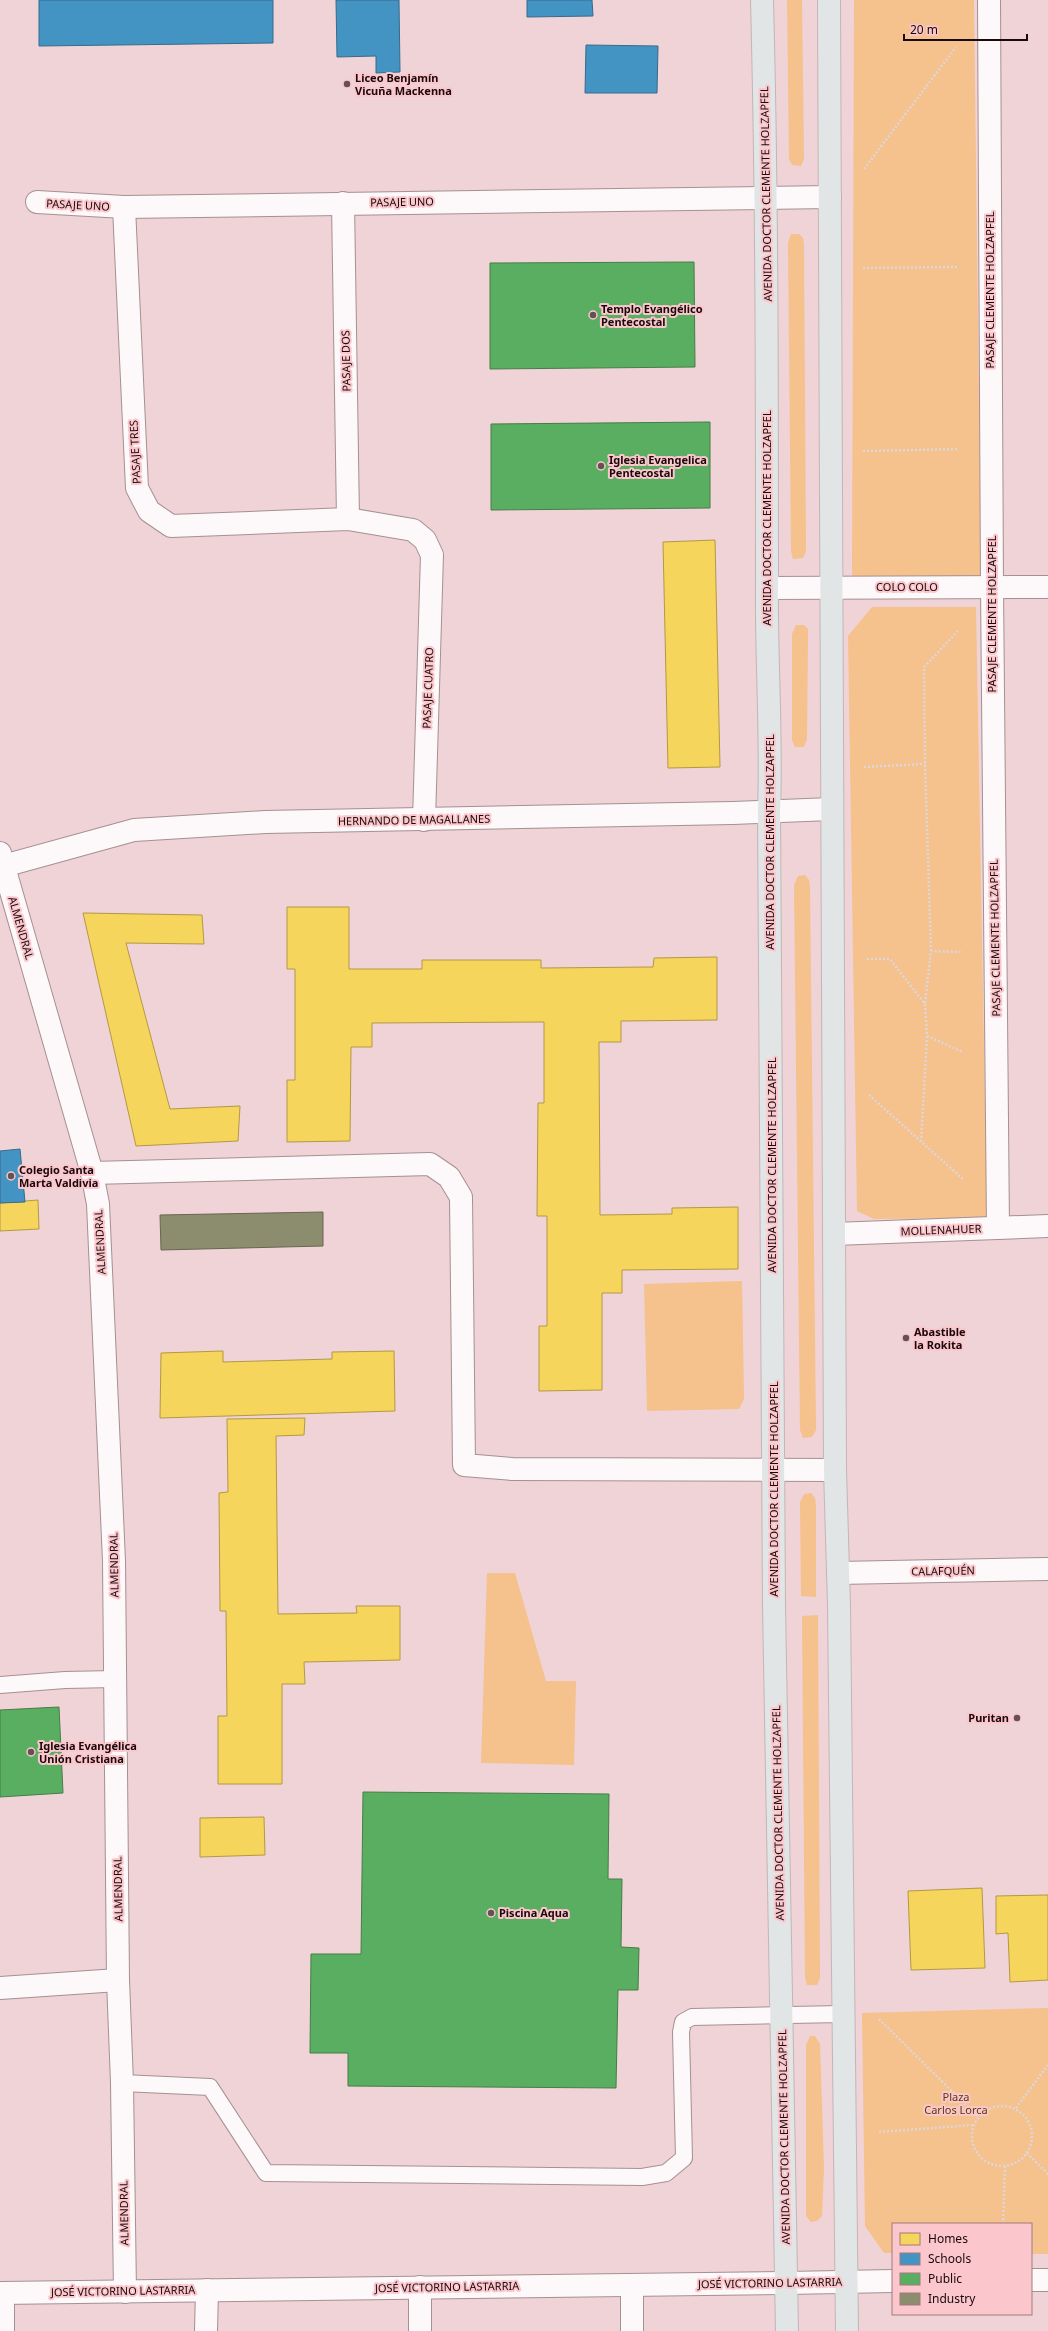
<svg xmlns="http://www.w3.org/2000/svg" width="1048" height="2331" font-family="'Noto Sans',sans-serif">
	<rect width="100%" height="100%" fill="#efd3d6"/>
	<g fill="#f5c18d">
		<path d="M787,0H802L804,159L801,166L792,165L789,159Z"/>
		<path d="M854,0H974L981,576L852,578Z"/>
		<path d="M791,234H799L803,238L804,245L806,551L803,558L793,559L791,551L788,243Z"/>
		<path d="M872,607H976L987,1218L874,1219L857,1211L848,636Z"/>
		<path d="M796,625H804L808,629V636L807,739L804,747H795L792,740V634Z"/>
		<path d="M805,875L809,880L810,887L816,1430L812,1437L803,1438L800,1430L794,885L798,876Z"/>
		<path d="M742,1281L744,1399L739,1409L647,1411L644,1284Z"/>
		<path d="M811,1493L815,1498L816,1505V1597L801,1596L800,1502L804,1494Z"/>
		<path d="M487,1573H515L546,1681H576L574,1765L481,1763Z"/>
		<path d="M818,1615L820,1978L817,1985H807L805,1978L802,1616Z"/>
		<path d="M1048,2008V2254H1031V2224H893V2253H884L865,2226L862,2013Z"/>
		<path d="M810,2036H815L820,2044L824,2168L822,2216L817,2221L811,2222L806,2216V2045Z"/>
	</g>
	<g fill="#f6d55c" stroke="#b49844">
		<path d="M715,540L720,767L668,768L663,542Z"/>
		<path d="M287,907H349V969H422V960H541V968L653,967L654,958L717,957V1020L621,1021V1042H599L600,1215L672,1214V1208L738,1207V1269L622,1270V1293H602V1390L539,1391V1326H547V1216H537L538,1103H544V1022L372,1023V1047H351L350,1141L287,1142V1080H295V969H287Z"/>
		<path d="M83,913L202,915L204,944L126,943L170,1109L240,1106L238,1141L136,1146Z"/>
		<path d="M38,1200L39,1229L0,1231V1203Z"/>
		<path d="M223,1351V1362L332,1359V1352L394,1351L395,1411L160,1418L161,1353Z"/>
		<path d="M305,1418L304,1435L276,1436L278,1614L357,1613L356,1606H400V1660L304,1662L305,1684H282V1784H218V1716H227L226,1611H220L219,1493L228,1492L227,1419Z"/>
		<path d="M264,1817L265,1855L200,1857V1818Z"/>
		<path d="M982,1888L985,1968L911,1970L908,1891Z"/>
		<path d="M1048,1895V1980L1010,1982L1008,1933L996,1934V1896Z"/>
	</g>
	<g fill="#4393c3" stroke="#376a8c">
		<path d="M39,0H273V43L39,46Z"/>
		<path d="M336,0H399L400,72L376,73V56L337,57Z"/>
		<path d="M527,0H592L593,16L527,17Z"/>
		<path d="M586,45L658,46L657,93H585Z"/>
		<path d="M20,1149L25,1202L0,1203V1151Z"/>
	</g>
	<g fill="#5aae61" stroke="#477c48">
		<path d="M694,262L695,367L490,369V263Z"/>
		<path d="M710,422V508L491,510V424Z"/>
		<path d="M59,1707L63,1793L0,1797V1710Z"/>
		<path d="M363,1792L609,1794L608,1879H622L621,1947L639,1948L638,1990H618L616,2088L348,2086V2053H310L311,1954H361Z"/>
	</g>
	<path fill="#8c8c6e" stroke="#6a6551" d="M323,1212V1246L161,1250L160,1215Z"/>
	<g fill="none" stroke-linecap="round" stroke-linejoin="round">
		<defs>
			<g id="service">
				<path d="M0,1685L65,1680L115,1679"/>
				<path d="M122,2083L210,2087L266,2173L642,2177L666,2173L684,2158L681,2032L683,2022L692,2017L843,2014"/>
			</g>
			<g id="minor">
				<path d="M989,0L992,587L998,1228"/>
				<path d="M37,202L124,207L830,197"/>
				<path d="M343,203L348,519"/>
				<path d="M124,207L137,488L149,511L171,526L348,519L413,530L425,540L432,555L424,820"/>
				<path d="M767,588L1048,587"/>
				<path d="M0,853L92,1173L98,1204L114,1561L118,1980L122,2083L125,2292"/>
				<path d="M92,1173L430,1164L449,1177L461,1197L464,1465L512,1469L835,1470"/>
				<path d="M834,1234L1048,1226"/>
				<path d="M838,1573L1048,1569"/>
				<path d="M0,1988L118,1980"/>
				<path d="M0,2293L787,2283"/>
				<path d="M3,2331V2293"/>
				<path d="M206,2331L207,2290"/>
				<path d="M420,2331V2287"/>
				<path d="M632,2331V2285"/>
			</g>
			<g id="tertiary">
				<path d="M0,867L134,830L265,822L733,813L832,809"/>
				<path d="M1031,2280H1048"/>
				<path d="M787,2283L893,2281"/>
			</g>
			<g id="primary">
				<path d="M762,0C767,194 767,389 767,583C766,659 772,735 769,811L774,1606L787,2331"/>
				<path d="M829,0L835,1470L839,1605L847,2331"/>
			</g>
		</defs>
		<use href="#service" stroke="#a59092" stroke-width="18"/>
		<use href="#minor" stroke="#a59092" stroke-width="24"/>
		<use href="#tertiary" stroke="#a59092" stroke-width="24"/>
		<use href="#primary" stroke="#c3b5b7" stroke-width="24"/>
		<g stroke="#dfd6d7" stroke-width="2.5" stroke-dasharray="2 2" stroke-linecap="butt">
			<path d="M864,169L956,47"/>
			<path d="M863,268L958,267"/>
			<path d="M863,451L958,449"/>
			<path d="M864,767L925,764"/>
			<path d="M931,951L925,764L924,667L958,631"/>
			<path d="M867,959H890L925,1004L927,1036L921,1142"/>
			<path d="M925,1003L931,951L962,952"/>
			<path d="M927,1036L963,1052"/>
			<path d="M869,1095L964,1180"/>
			<path d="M879,2019L978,2117"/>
			<circle cx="1002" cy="2136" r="30"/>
			<path d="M1016,2108L1048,2065"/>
			<path d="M879,2132L973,2125"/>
			<path d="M1027,2153L1048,2174"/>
			<path d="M1003,2224L1005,2166"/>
		</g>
		<use href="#service" stroke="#fdf8f9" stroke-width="16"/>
		<use href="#minor" stroke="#fdf8f9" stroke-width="22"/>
		<use href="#tertiary" stroke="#fdf8f9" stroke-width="22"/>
		<use href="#primary" stroke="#e1e5e5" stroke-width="22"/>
	</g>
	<g fill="#655053" stroke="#fbc7cc" stroke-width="1.5">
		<circle cx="347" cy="84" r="4"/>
		<circle cx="593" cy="315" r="4"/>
		<circle cx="601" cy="466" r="4"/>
		<circle cx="11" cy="1176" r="4"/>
		<circle cx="906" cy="1338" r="4"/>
		<circle cx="1017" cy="1718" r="4"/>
		<circle cx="31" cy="1752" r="4"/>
		<circle cx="491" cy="1913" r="4"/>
	</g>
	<g text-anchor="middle" stroke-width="4" stroke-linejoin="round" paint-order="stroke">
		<g font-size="11" font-weight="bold" fill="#1a090c" stroke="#fbc7cc" text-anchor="start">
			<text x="355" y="82">Liceo Benjamín<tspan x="355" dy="13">Vicuña Mackenna</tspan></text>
			<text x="601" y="313">Templo Evangélico<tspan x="601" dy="13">Pentecostal</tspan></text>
			<text x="609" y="464">Iglesia Evangelica<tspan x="609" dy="13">Pentecostal</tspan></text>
			<text x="19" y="1174">Colegio Santa<tspan x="19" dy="13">Marta Valdivia</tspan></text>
			<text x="914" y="1336">Abastible<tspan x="914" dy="13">la Rokita</tspan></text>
			<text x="1009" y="1722" text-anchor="end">Puritan</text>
			<text x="39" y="1750">Iglesia Evangélica<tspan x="39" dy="13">Unión Cristiana</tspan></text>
			<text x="499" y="1917">Piscina Aqua</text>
		</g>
		<g font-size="11" fill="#1a090c" stroke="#fbc7cc">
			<text transform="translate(766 194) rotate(-91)" y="4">AVENIDA DOCTOR CLEMENTE HOLZAPFEL</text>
			<text transform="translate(402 202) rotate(-1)" y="4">PASAJE UNO</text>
			<text transform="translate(78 205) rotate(3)" y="4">PASAJE UNO</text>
			<text transform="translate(990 290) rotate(-90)" y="4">PASAJE CLEMENTE HOLZAPFEL</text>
			<text transform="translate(346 361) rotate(-91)" y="4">PASAJE DOS</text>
			<text transform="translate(135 452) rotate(-93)" y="4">PASAJE TRES</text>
			<text transform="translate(767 518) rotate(-90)" y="4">AVENIDA DOCTOR CLEMENTE HOLZAPFEL</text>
			<text x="907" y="591">COLO COLO</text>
			<text transform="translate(992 614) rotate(-90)" y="4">PASAJE CLEMENTE HOLZAPFEL</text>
			<text transform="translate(428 688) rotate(-88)" y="4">PASAJE CUATRO</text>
			<text transform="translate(414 820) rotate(-1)" y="4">HERNANDO DE MAGALLANES</text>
			<text transform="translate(770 842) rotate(-90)" y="4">AVENIDA DOCTOR CLEMENTE HOLZAPFEL</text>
			<text transform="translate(21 928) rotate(74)" y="4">ALMENDRAL</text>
			<text transform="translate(995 938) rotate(-91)" y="4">PASAJE CLEMENTE HOLZAPFEL</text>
			<text transform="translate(772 1165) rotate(-90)" y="4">AVENIDA DOCTOR CLEMENTE HOLZAPFEL</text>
			<text transform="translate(941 1230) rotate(-2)" y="4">MOLLENAHUER</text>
			<text transform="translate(100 1242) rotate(-93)" y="4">ALMENDRAL</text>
			<text transform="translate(774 1489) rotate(-90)" y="4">AVENIDA DOCTOR CLEMENTE HOLZAPFEL</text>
			<text transform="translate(114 1565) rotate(-91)" y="4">ALMENDRAL</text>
			<text transform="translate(943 1571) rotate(-1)" y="4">CALAFQUÉN</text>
			<text transform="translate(778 1813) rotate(-91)" y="4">AVENIDA DOCTOR CLEMENTE HOLZAPFEL</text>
			<text transform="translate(118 1889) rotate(-91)" y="4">ALMENDRAL</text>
			<text transform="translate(784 2137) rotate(-91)" y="4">AVENIDA DOCTOR CLEMENTE HOLZAPFEL</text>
			<text transform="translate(124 2213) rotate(-91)" y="4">ALMENDRAL</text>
			<text transform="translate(770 2283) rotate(-1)" y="4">JOSÉ VICTORINO LASTARRIA</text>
			<text transform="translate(447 2287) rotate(-1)" y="4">JOSÉ VICTORINO LASTARRIA</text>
			<text transform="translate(123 2291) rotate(-1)" y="4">JOSÉ VICTORINO LASTARRIA</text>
		</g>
		<g font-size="11" fill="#593a0b" stroke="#fbc7cc">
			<text x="956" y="2101">Plaza<tspan x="956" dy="13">Carlos Lorca</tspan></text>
		</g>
	</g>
	<rect x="892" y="2223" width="140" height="92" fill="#fbc7cc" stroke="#a17b7f"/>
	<rect x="900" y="2233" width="20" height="12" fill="#f6d55c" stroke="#a17b7f"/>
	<text x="928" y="2243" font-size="12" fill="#1a090c">Homes</text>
	<rect x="900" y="2253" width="20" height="12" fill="#4393c3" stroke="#a17b7f"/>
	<text x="928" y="2263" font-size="12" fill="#1a090c">Schools</text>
	<rect x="900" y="2273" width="20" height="12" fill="#5aae61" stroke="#a17b7f"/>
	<text x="928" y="2283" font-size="12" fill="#1a090c">Public</text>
	<rect x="900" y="2293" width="20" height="12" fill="#8c8c6e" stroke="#a17b7f"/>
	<text x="928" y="2303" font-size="12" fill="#1a090c">Industry</text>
	<path d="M904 34v6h123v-6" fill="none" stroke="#1a090c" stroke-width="2"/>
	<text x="910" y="34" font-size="12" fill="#1a090c" stroke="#fbc7cc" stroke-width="3" paint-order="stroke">20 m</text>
</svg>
